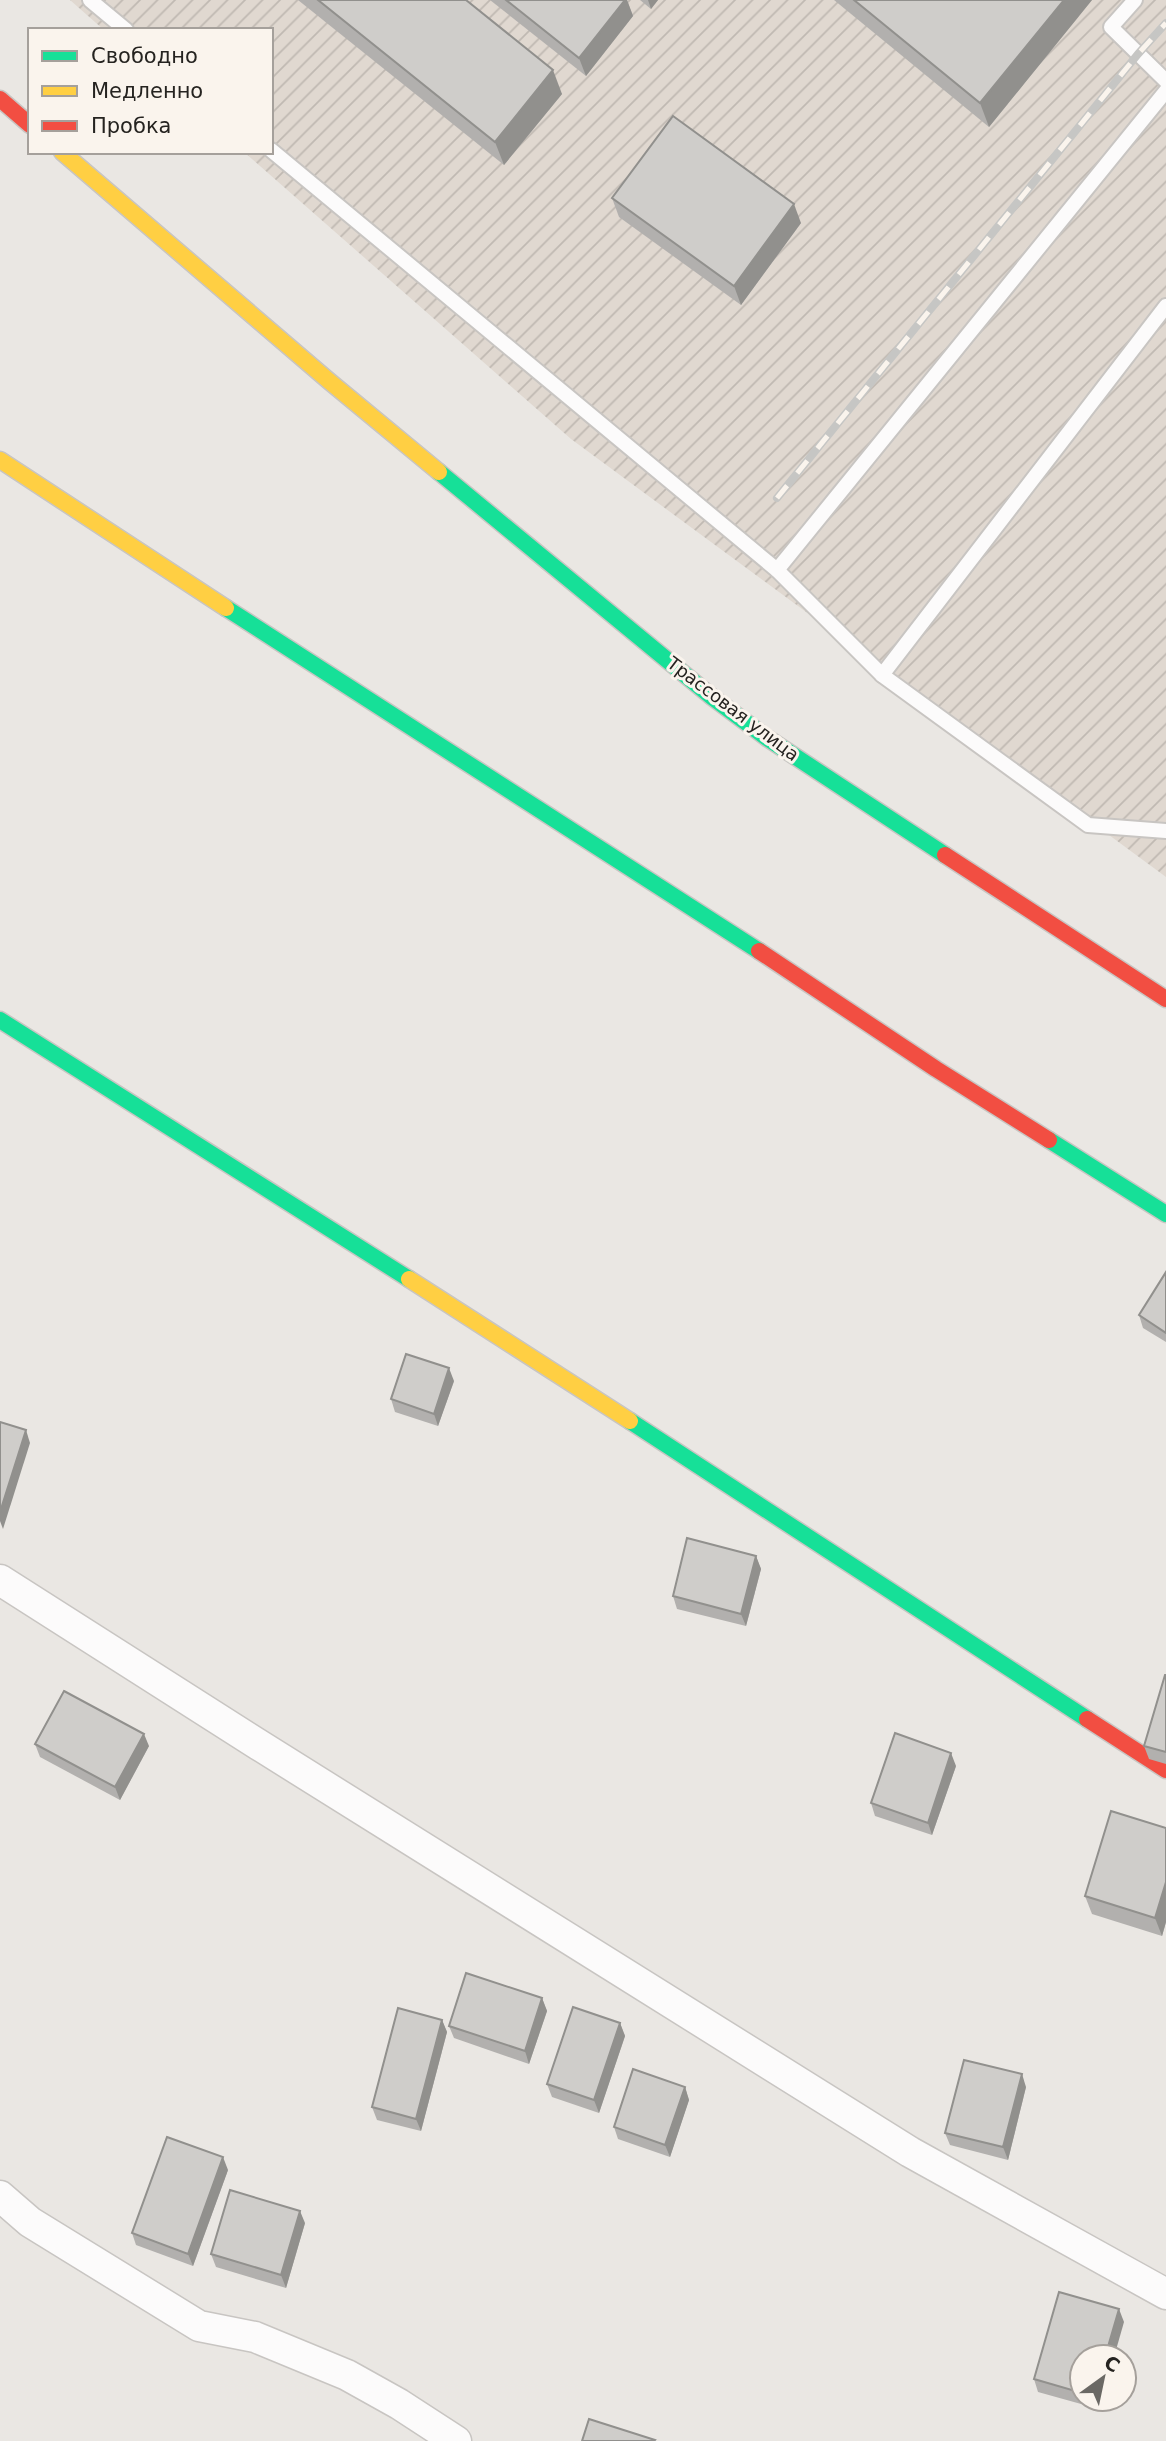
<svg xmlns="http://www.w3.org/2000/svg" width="1166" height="2441" font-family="'DejaVu Sans',sans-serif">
	<defs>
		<pattern id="industrial-furrows" width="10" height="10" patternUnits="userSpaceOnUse" patternTransform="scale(1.75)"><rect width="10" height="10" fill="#e0d8d0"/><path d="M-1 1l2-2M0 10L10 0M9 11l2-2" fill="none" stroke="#c0b9b2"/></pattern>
	</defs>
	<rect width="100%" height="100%" fill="#eae7e3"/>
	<path fill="url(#industrial-furrows)" d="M70,0H1166V877L571,439L244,152H271V30H104Z"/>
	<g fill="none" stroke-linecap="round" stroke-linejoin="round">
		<defs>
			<g id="lane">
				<path d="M90,0L126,30"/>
				<path d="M1135,0L1111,27L1166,81"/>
				<path d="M271,150L777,570L882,675L1166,306"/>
				<path d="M777,570L1166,91"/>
				<path d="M882,675L1088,825L1166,831"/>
			</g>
			<g id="street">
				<path d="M0,1580L259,1745L910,2152L1166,2294"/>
				<path d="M0,2196L30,2222L199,2326L255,2337L347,2375L399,2404L456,2441"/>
			</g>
			<g id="fast">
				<path d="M439,472L712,697L767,738L945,855"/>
				<path d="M226,608L759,951"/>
				<path d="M0,1020L409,1279"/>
				<path d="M1049,1140L1166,1214"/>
				<path d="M630,1421L1087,1719"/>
			</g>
			<g id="slow">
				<path d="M62,152L329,381L439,472"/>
				<path d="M0,460L226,608"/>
				<path d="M409,1279L630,1421"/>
			</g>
			<g id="jam">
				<path d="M0,99L30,125"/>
				<path d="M945,855L1166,999"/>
				<path d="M759,951L936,1069L1049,1140"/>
				<path d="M1087,1719L1166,1770"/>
			</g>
		</defs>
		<use href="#lane" stroke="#c8c5c2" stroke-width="18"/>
		<use href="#street" stroke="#c8c5c2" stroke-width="33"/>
		<use href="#fast" stroke="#c8c5c2" stroke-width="19"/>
		<use href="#slow" stroke="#c8c5c2" stroke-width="19"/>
		<use href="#jam" stroke="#c8c5c2" stroke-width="19"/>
		<use href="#lane" stroke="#fcfbfb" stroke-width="14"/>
		<use href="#street" stroke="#fcfbfb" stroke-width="30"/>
		<use href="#fast" stroke="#16e098" stroke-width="16"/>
		<use href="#slow" stroke="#ffcf43" stroke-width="16"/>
		<use href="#jam" stroke="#f24e42" stroke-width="16"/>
		<defs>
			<path id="rail" d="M777,498L1138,54L1166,23"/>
		</defs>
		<use href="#rail" stroke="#c6c6c4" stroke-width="8"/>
		<use href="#rail" stroke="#faf4ed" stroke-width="5" stroke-dasharray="16" stroke-linecap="butt"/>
	</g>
	<g fill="#b2b0ae">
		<path d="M298,0H466L562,94L504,165Z"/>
		<path d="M490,0H627L633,16L586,76Z"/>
		<path d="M640,0H658L651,9Z"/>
		<path d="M834,0H1092L989,127Z"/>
		<path d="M612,198L801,223L741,305L619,217Z"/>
		<path d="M1166,1272V1342L1143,1328L1139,1315Z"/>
		<path d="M454,1381L438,1426L395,1412L391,1399Z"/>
		<path d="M756,1556L761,1569L746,1626L677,1609L673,1596Z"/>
		<path d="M1166,1675V1764L1149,1759L1144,1746Z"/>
		<path d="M35,1744L149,1746L120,1800L40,1757Z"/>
		<path d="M956,1766L932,1835L875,1816L871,1803Z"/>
		<path d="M1166,1828V1922L1162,1936L1092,1914L1085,1896Z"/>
		<path d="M542,1998L547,2011L529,2064L454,2038L449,2026Z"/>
		<path d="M442,2020L447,2032L421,2131L377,2120L372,2107Z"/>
		<path d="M620,2023L625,2036L599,2113L552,2097L547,2084Z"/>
		<path d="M685,2087L689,2100L670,2157L618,2139L614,2127Z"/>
		<path d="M1026,2087L1008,2160L950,2145L945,2133Z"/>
		<path d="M228,2170L193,2266L136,2245L132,2233Z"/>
		<path d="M305,2223L286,2288L216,2267L211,2254Z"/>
		<path d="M1124,2322L1082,2357V2399H1102L1099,2409L1038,2392L1034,2379Z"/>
	</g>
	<g fill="#91908d">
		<path d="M625,0H627L633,16L586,76L579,58Z"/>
		<path d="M648,0H658L651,9Z"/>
		<path d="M1064,0H1092L989,127L980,103Z"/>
		<path d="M553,70L562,94L504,165L495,142Z"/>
		<path d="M794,204L801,223L741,305L734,286Z"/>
		<path d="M449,1368L454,1381L438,1426L434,1414Z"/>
		<path d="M26,1430L30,1443L3,1529L0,1521V1512Z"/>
		<path d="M756,1556L761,1569L746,1626L741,1614Z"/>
		<path d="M144,1734L149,1746L120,1800L115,1787Z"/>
		<path d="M951,1753L956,1766L932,1835L928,1823Z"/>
		<path d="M1166,1882V1922L1162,1936L1155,1918Z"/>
		<path d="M542,1998L547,2011L529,2064L525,2051Z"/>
		<path d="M442,2020L447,2032L421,2131L416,2119Z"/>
		<path d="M620,2023L625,2036L599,2113L594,2100Z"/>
		<path d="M1022,2074L1026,2087L1008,2160L1003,2147Z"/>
		<path d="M685,2087L689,2100L670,2157L665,2145Z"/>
		<path d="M223,2157L228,2170L193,2266L188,2254Z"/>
		<path d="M300,2211L305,2223L286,2288L281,2275Z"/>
		<path d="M1119,2309L1124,2322L1114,2357H1105Z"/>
		<path d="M1095,2399H1102L1099,2409Z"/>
	</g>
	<g fill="#cfcdca" stroke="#91908d" stroke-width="2">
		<path d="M318,0H466L553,70L495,142Z"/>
		<path d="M506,0H625L579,58Z"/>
		<path d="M854,0H1064L980,103Z"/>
		<path d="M673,116L794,204L734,286L612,198Z"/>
		<path d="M1166,1272V1333L1139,1315Z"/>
		<path d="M406,1354L449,1368L434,1414L391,1399Z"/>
		<path d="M0,1422L26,1430L0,1512Z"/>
		<path d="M687,1538L756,1556L741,1614L673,1596Z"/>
		<path d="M1165,1675H1166V1752L1144,1746Z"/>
		<path d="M64,1691L144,1734L115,1787L35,1744Z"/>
		<path d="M895,1733L951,1753L928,1823L871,1803Z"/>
		<path d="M1111,1811L1166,1828V1882L1155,1918L1085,1896Z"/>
		<path d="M466,1973L542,1998L525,2051L449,2026Z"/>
		<path d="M573,2007L620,2023L594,2100L547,2084Z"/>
		<path d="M398,2008L442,2020L416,2119L372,2107Z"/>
		<path d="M964,2060L1022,2074L1003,2147L945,2133Z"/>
		<path d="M633,2069L685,2087L665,2145L614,2127Z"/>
		<path d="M167,2137L223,2157L188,2254L132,2233Z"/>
		<path d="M230,2190L300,2211L281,2275L211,2254Z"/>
		<path d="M1059,2292L1119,2309L1105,2357H1082V2393L1034,2379Z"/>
		<path d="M589,2419L655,2440L654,2441H582Z"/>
	</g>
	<g text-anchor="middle" stroke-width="6" stroke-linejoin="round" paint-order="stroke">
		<g font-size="18" fill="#252320" stroke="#faf4ed">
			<text transform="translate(733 709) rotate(37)" y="6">Трассовая улица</text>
		</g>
	</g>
	<rect x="28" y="28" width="245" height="126" fill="#faf4ed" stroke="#a5a09b" stroke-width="2"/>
	<rect x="42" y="51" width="35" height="10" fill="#16e098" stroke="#a5a09b" stroke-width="2"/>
	<text x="91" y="63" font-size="21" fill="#252320">Свободно</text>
	<rect x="42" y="86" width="35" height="10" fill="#ffcf43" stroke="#a5a09b" stroke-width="2"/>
	<text x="91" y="98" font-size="21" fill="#252320">Медленно</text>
	<rect x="42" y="121" width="35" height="10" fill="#f24e42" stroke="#a5a09b" stroke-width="2"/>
	<text x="91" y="133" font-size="21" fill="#252320">Пробка</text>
	<g transform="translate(1103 2378) rotate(33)"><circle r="33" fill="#faf4ed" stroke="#a5a09b" stroke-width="2"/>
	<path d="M0-5L12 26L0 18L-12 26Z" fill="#6a6864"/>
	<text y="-10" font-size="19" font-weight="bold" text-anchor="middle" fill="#252320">С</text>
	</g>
</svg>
